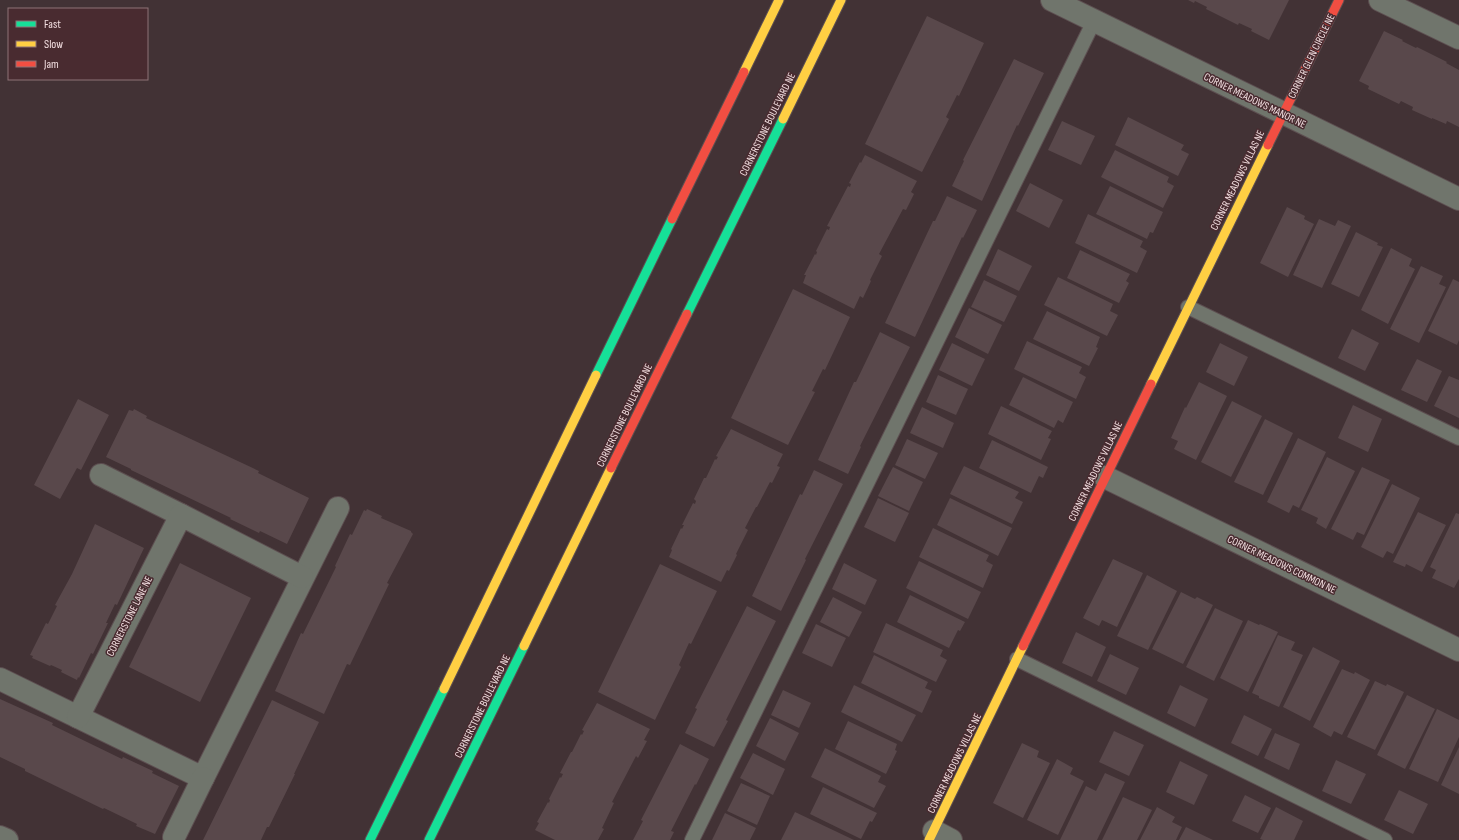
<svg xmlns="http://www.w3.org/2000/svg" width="1459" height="840" font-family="'Sofia Sans Condensed',sans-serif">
	<rect width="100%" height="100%" fill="#423235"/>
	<g fill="#59484b">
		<path d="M1188,0H1289L1269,40L1251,31L1252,29L1239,23L1238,25L1206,9L1207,7L1195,1L1194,3Z"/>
		<path d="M927,16L984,43L959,96L957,95L946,117L949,119L922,172L865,144Z"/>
		<path d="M1384,31L1403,40L1402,41L1416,48L1417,47L1447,62L1446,63L1459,70V127L1447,121L1446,124L1432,118V119L1412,110L1413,107L1401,101L1399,104L1368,89L1369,86L1359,81Z"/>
		<path d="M1014,59L1044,73L1018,126L1017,125L982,201L952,186L964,161L963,160Z"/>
		<path d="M1128,117L1184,145L1181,150L1189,154L1178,176L1115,145Z"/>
		<path d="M1062,121L1095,136L1081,165L1048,150Z"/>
		<path d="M1115,150L1169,177L1167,182L1174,186L1163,208L1101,177Z"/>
		<path d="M865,155L917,181L911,192L914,194L906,210L903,209L879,254L882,256L870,280L871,281L863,298L860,296L854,309L803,283L806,275H804L815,254L816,255L817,252L816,251L827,229L829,230L830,227L827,226L848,186L850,187L851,184L849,183L860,162L861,163Z"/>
		<path d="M1030,183L1063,200L1049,228L1016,211Z"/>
		<path d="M1110,186L1163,212L1153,233L1150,232L1147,239L1096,214Z"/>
		<path d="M947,196L977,210L963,238L962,237L915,337L885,323L933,221H935Z"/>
		<path d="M1287,207L1305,216L1304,219L1314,224L1288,277L1260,263Z"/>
		<path d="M1088,214L1143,241L1140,247L1147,251L1137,273L1075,243Z"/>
		<path d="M1319,219L1335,226L1338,220L1351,226L1322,288L1293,275Z"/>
		<path d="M1356,232L1378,243L1377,245L1383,247L1359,297L1331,284Z"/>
		<path d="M1391,248L1412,259L1409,266L1415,269L1388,324L1361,310Z"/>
		<path d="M998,249L1032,266L1019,291L986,275Z"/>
		<path d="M1080,250L1130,274L1126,281L1129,283L1119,303L1067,278Z"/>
		<path d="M1421,266L1443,276L1439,284L1446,287L1419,343L1390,329Z"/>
		<path d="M1058,277L1113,304L1110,311L1118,315L1107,336L1044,305Z"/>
		<path d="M1453,279L1459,282V340L1457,345L1428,331Z"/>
		<path d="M984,280L1017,296L1004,322L971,307Z"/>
		<path d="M793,289L850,317L825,370L823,369L812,391L815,392L788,445L731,418Z"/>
		<path d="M969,308L1002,325L988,354L955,337Z"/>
		<path d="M1047,311L1100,337L1096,347L1098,348L1089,366L1033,339Z"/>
		<path d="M1352,329L1379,343L1365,371L1338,358Z"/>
		<path d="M880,332L910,347L860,446L861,447L848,474L818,460L854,382H856Z"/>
		<path d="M1027,341L1082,367L1079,373L1086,377L1076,399L1014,369Z"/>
		<path d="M952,343L985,359L972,386L939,370Z"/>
		<path d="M1220,343L1248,357L1234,386L1206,372Z"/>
		<path d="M1417,359L1442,371L1427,402L1401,390Z"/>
		<path d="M938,375L968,389L956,415L926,402Z"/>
		<path d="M1449,376L1459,380V418L1434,406Z"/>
		<path d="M1023,377L1073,402L1063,423L1058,420L1054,428L1009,405Z"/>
		<path d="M1199,382L1227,396L1196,460L1174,449L1178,441L1171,438L1185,407L1186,408Z"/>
		<path d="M78,399L109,415L81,470L77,468L60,499L34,485Z"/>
		<path d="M1232,401L1262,416L1231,477L1201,462Z"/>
		<path d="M1353,405L1382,419L1368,452L1338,438Z"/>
		<path d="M1001,406L1052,431L1048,438L1051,439L1041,460L988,434Z"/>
		<path d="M922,407L954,423L943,448L910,433Z"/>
		<path d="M134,409L147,416L146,418L259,471L258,473L309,498L287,544L260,531L259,533L230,519L231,518L131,470V469L106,457L129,410L133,411Z"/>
		<path d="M1265,419L1293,433L1263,495L1234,482Z"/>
		<path d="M731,429L783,454L777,466L780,467L772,483L770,482L757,507H756L745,528L748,530L736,554L737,555L729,571L727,570L721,582L669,557L672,550L671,549L681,528L682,529L684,525H682L693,503L695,504L696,501L694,499L704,478H706L715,459L716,460L718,457L716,456Z"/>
		<path d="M1298,438L1326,452L1299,508L1293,505L1289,513L1267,502Z"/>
		<path d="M907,439L938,453L925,479L895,465Z"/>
		<path d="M992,440L1048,467L1043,478L1039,476L1031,493L979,468Z"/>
		<path d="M1327,457L1355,471L1326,529L1316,523L1318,518L1301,510Z"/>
		<path d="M964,466L1019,492L1015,498L1023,502L1012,524L950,494Z"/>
		<path d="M893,467L923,482L909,511L878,496Z"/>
		<path d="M1362,467L1390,480L1364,535L1357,532L1353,540L1331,529Z"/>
		<path d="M814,470L843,484L805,559L806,560L781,611L752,596L800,494L802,495Z"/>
		<path d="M1392,484L1420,498L1393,554L1387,551L1383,558L1361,547Z"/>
		<path d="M878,498L909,513L895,542L864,527Z"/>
		<path d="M950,498L1012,528L998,556L937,525Z"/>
		<path d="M367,509L382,516L381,518L411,531V532L413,534L387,583L389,584L350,665L347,664L324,714L275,691L301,633L303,634L336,567L335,566L350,534L352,535L364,510L366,511Z"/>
		<path d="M1418,512L1446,525L1422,572L1406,564L1405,567L1393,562Z"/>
		<path d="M1456,513L1459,514V579L1454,588L1432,578L1436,570L1430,567Z"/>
		<path d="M95,524L144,548L117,605L115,604L106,623H108L93,654L91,653L79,678L78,677L77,680L61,672L62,670L51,665L50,666L32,658L33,656L30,655L46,623L48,624L57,606L55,605L72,574Z"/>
		<path d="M933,528L989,555L986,561L993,565L983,588L919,557Z"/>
		<path d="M1113,559L1143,573L1117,627L1102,620L1099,626L1083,618Z"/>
		<path d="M919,561L981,592L968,619L906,588Z"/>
		<path d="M180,563L251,598L200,702L129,667Z"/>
		<path d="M844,563L877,580L865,605L832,589Z"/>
		<path d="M660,564L717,591L691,644L689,643L679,665L681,667L655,720L598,692Z"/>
		<path d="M1147,575L1177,591L1148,650L1117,636Z"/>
		<path d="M1181,592L1195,599L1197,597L1213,605L1183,664L1152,649Z"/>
		<path d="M910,595L965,622L960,631L958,630L949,648L897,622Z"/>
		<path d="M833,597L862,612L849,637L820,622Z"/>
		<path d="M747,606L776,621L726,720L728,721L714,747L685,733L697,709L695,708Z"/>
		<path d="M1215,608L1243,621L1214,681L1186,667Z"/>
		<path d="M1248,620L1259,625L1260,624L1278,632L1248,692L1220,678Z"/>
		<path d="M886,623L943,650L940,656L947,660L936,682L873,652Z"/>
		<path d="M816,624L846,638L832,667L802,653Z"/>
		<path d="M1076,632L1106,647L1092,677L1062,663Z"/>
		<path d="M1278,635L1295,642L1291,650L1303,655L1279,707L1259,698V696L1252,693Z"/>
		<path d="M1313,647L1340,661L1310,721L1283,707Z"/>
		<path d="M1110,654L1139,668L1126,695L1097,681Z"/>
		<path d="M874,655L928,682L925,688L932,691L922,713L861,683Z"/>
		<path d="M1342,669L1354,674L1355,672L1370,680L1342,735L1334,731L1331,737L1313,727Z"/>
		<path d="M1375,681L1386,686L1387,684L1404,692L1375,750L1347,737Z"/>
		<path d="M854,685L916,715L902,742L841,712Z"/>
		<path d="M1180,685L1208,699L1195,727L1167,713Z"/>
		<path d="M783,690L811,703L799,728L771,715Z"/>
		<path d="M1407,695L1435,709L1405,769L1377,755Z"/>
		<path d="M0,699L53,723L52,725L122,759L123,757L153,771L152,773L179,786L155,834L136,826L137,824L104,808L103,809L25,771V769L0,757Z"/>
		<path d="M272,700L319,722L294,774H295L269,827H267L261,840H203Z"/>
		<path d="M597,703L650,729L644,740L647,741L638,758L636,756L612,802L614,803L602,828L604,829L598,840H555L535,830L539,823L537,822L548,802L549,803L550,800L549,799L560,777L561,778L563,774L560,773L571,752H572L581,734L582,735L584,731L582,730Z"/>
		<path d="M1437,709L1459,720V737L1438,782L1409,769Z"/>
		<path d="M1244,715L1272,729L1258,756L1231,743Z"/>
		<path d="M770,718L799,733L785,761L756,746Z"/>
		<path d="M848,721L897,744L895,750L897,751L886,774L835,749Z"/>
		<path d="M1114,731L1144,745L1129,776L1099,762Z"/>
		<path d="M1275,733L1300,744L1289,770L1264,758Z"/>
		<path d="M1022,743L1039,751L1037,757L1050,763L1023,818L993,803Z"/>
		<path d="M680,744L709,759L696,785L695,784L671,831L674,832L670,840H633L643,821L641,820Z"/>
		<path d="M1459,747V794L1441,785Z"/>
		<path d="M825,748L881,776L878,782L886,786L874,808L811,777Z"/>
		<path d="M753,753L785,769L773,795L740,778Z"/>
		<path d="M1057,759L1073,768L1070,774L1084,781L1058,835L1027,820Z"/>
		<path d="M1336,760L1366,774L1351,804L1322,791Z"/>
		<path d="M1180,761L1208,775L1194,805L1166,792Z"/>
		<path d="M1105,773L1125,782L1097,840H1060L1086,786L1096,791Z"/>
		<path d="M741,783L770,796L757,825L727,811Z"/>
		<path d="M823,787L877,813L872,822L870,821L861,839L810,814Z"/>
		<path d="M1399,790L1428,804L1413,834L1384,820Z"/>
		<path d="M1245,795L1271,808L1258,833L1232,821Z"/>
		<path d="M1123,797L1152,810L1137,840H1102Z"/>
		<path d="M1157,807L1175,817L1172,822L1182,827L1176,840H1140Z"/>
		<path d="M1276,807L1303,821L1294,840H1263L1260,839Z"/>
		<path d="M795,812L854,840H781Z"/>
		<path d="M725,813L756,828L750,840H712Z"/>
		<path d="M1186,827L1213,840H1179Z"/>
	</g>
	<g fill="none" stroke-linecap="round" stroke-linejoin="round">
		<defs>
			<g id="lane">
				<path d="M1188,307L1459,438"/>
				<path d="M1017,659L1385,840"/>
				<path d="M692,840L1094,21"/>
			</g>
			<g id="street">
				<path d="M1052,0L1459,199"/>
				<path d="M1380,0L1459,38"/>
				<path d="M101,475L181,515"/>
				<path d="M1105,477L1459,650"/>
				<path d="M0,679L203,778L338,508"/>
				<path d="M78,717L181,515L302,577"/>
				<path d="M934,831L951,840"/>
				<path d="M0,837L7,840"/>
				<path d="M174,837L203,778"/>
			</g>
			<g id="fast">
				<path d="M687,314L783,119"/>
				<path d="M596,375L672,219"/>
				<path d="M370,840L444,689"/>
				<path d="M429,840L524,646"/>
			</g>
			<g id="slow">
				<path d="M744,72L779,0"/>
				<path d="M783,119L841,0"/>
				<path d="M1151,384L1268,145"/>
				<path d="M524,646L611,468"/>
				<path d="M444,689L596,375"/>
				<path d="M929,840L1023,646"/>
			</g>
			<g id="jam">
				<path d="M1268,145L1339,0"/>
				<path d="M672,219L744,72"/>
				<path d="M611,468L687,314"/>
				<path d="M1023,646L1151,384"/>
			</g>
		</defs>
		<use href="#lane" stroke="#5d4f51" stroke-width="16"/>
		<use href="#street" stroke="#5d4f51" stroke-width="24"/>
		<use href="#fast" stroke="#5d4f51" stroke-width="11"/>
		<use href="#slow" stroke="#5d4f51" stroke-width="11"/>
		<use href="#jam" stroke="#5d4f51" stroke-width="11"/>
		<use href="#lane" stroke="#70756c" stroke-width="14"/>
		<use href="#street" stroke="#70756c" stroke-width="22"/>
		<use href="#fast" stroke="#16e098" stroke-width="9"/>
		<use href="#slow" stroke="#ffcf43" stroke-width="9"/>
		<use href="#jam" stroke="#f24e42" stroke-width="9"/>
	</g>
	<g text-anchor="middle" stroke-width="3" stroke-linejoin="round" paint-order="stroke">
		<g font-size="11" fill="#f3dfe1" stroke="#492b30">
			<text transform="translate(1311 56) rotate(-64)" y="4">CORNER GLEN CIRCLE NE</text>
			<text transform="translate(1255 100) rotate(26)" y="4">CORNER MEADOWS MANOR NE</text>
			<text transform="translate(767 124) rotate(-64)" y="4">CORNERSTONE BOULEVARD NE</text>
			<text transform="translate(1237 180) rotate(-64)" y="4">CORNER MEADOWS VILLAS NE</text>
			<text transform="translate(624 415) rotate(-64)" y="4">CORNERSTONE BOULEVARD NE</text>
			<text transform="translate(1095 471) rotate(-64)" y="4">CORNER MEADOWS VILLAS NE</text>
			<text transform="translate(1282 564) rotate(26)" y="4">CORNER MEADOWS COMMON NE</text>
			<text transform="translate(129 616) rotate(-63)" y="4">CORNERSTONE LANE NE</text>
			<text transform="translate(482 706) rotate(-64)" y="4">CORNERSTONE BOULEVARD NE</text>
			<text transform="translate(954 763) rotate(-64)" y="4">CORNER MEADOWS VILLAS NE</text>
		</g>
	</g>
	<rect x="8" y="8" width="140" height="72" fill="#492b30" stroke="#8d7377"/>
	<rect x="16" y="21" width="20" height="6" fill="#16e098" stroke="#8d7377"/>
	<text x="44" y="28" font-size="12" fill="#f3dfe1">Fast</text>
	<rect x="16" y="41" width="20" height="6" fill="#ffcf43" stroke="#8d7377"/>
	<text x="44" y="48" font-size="12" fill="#f3dfe1">Slow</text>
	<rect x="16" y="61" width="20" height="6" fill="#f24e42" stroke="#8d7377"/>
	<text x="44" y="68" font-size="12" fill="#f3dfe1">Jam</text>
</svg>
